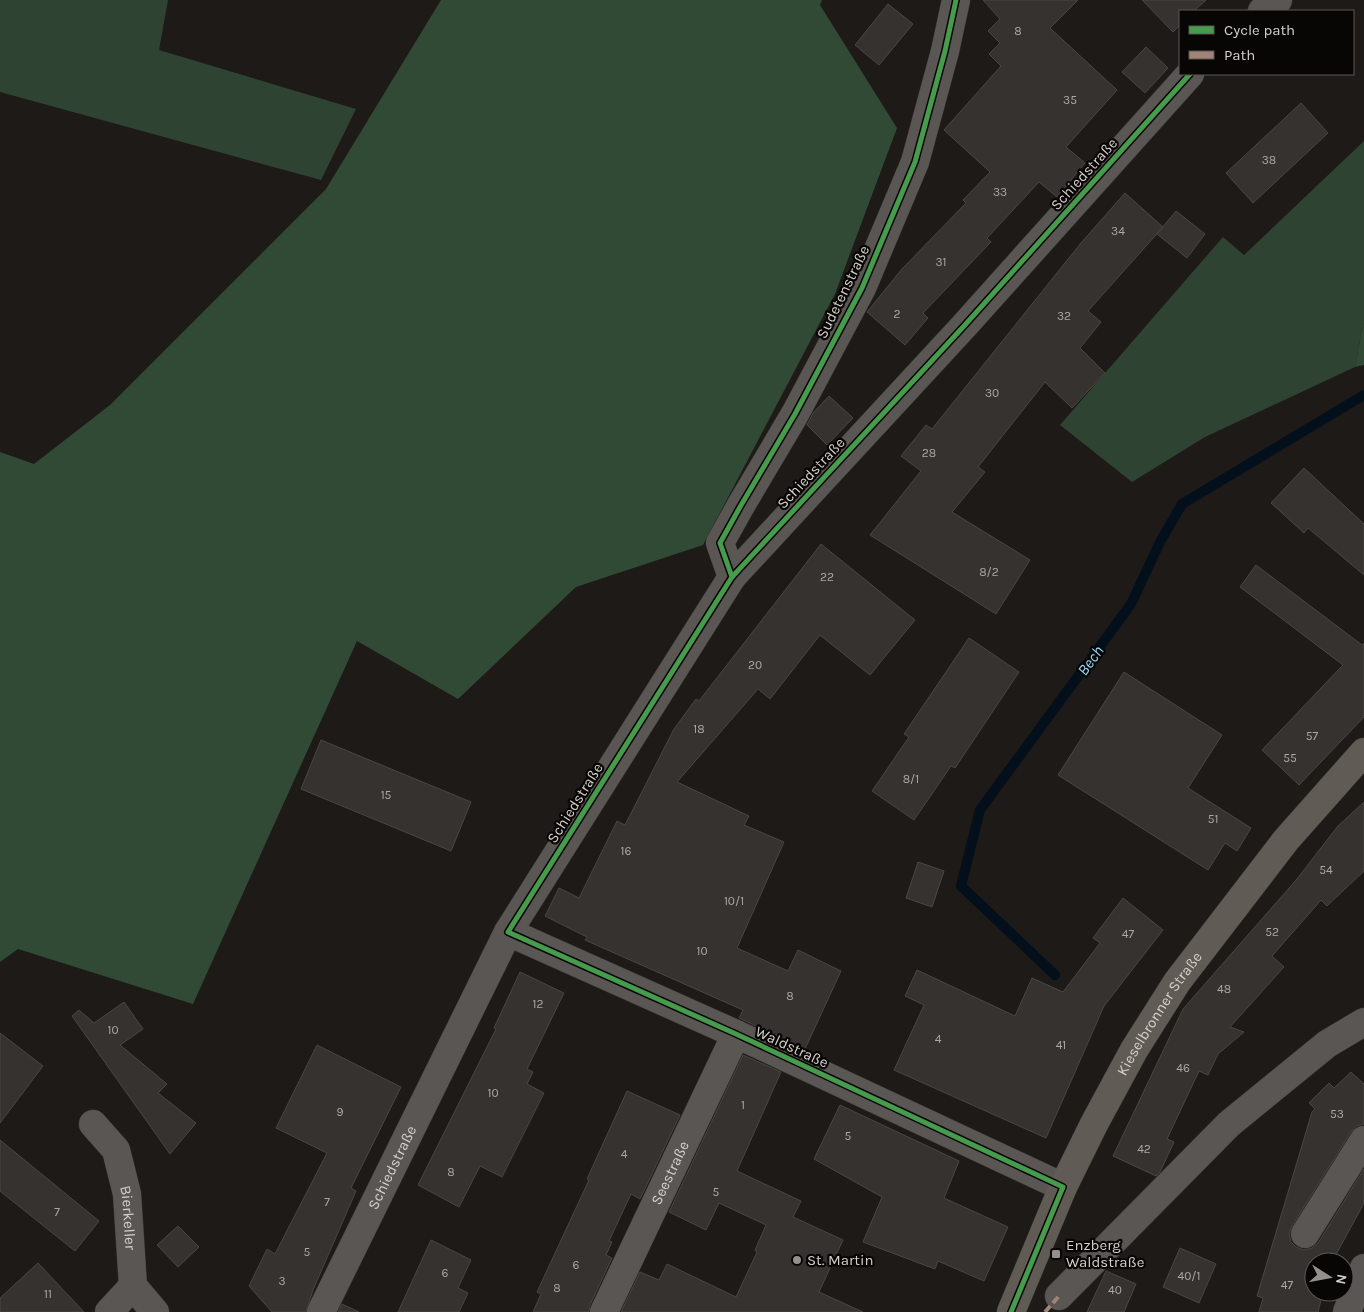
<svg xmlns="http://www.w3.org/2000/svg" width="1364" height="1312" font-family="Karla,sans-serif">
	<rect width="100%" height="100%" fill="#1e1a17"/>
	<g fill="#2e4332">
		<path d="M0,0H168L159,50L356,109L321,180L0,92Z"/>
		<path d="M1364,141V327L1362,329L1355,367L1205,437L1132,482L1060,425L1223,237L1244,255Z"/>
	</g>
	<g fill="#314a35">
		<path d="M441,0H822L820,5L897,128L835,294L703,545L576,587L458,699L357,641L193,1004L18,949L0,962V452L34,464L110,405L326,189Z"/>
		<path d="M1364,327V365L1355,367L1362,329Z"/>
	</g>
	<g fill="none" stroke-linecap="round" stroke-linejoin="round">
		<path stroke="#03101c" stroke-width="10" d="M1055,975L961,886L980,810L1131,604L1160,542L1182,504L1364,395"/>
	</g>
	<g fill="#363230" stroke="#4a4643">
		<path d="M983,0H1078L1050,28L1117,90L1066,147L1085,163L1057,197L1039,182L987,238L991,242L923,313L928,318L905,345L867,312L902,269L966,203L963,200L990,172L944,130L1001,66L989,54L1000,43L988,31L1000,19Z"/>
		<path d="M1142,0H1206L1194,11H1180V25L1173,32Z"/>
		<path d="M888,4L913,24L879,65L855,45Z"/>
		<path d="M1146,47L1168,68L1145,93L1122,72Z"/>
		<path d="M1301,103L1328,133L1253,203L1226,173Z"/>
		<path d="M1125,193L1163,227L1088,311L1101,322L1080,348L1105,373L1072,408L1045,382L978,467L985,472L952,512L1030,560L996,614L870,535L921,471L901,456L926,425L932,429L1081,243Z"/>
		<path d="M1176,211L1205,234L1187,258L1157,234Z"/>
		<path d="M829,396L853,418L827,445L807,425L813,413Z"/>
		<path d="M1304,468L1364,524V575L1308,528L1304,533L1271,503Z"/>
		<path d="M821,544L915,620L870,675L820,635L770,699L758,689L677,782L749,816L744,825L784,842L737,948L788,971L798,950L841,971L805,1049L739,1018L743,1010L585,940L587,937L545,916L559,888L579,898L617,821L625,825L674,729L696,699L699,701Z"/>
		<path d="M1256,565L1362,645L1364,643V717L1299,785L1262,750L1343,665L1240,587Z"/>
		<path d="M969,638L1019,672L955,768L951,766L914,820L872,791L909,737L904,734Z"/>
		<path d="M1124,672L1222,735L1188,788L1251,828L1237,851L1225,843L1208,870L1058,775Z"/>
		<path d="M321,740L471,802L451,851L301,789Z"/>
		<path d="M1364,802V871L1327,906L1321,900L1272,956L1284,967L1230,1027L1244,1032L1218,1054L1208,1075L1199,1071L1167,1139L1174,1142L1160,1172L1156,1176L1113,1156L1183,1009L1297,879L1338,826Z"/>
		<path d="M918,862L944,871L932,907L906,898Z"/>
		<path d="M1123,898L1163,930L1104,1006L1046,1138L894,1070L924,1005L905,996L917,970L1015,1016L1032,978L1063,992L1100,943L1093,938Z"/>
		<path d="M520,972L564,993L527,1069L533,1072L527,1084L544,1093L502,1177L480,1166L459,1207L418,1185L496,1029L494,1028Z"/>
		<path d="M124,1002L143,1029L120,1045L167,1084L158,1093L196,1123L170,1154L72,1016L79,1010L94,1023Z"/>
		<path d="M0,1033L43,1066L0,1123Z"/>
		<path d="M317,1045L401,1087L351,1188L356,1191L313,1290L306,1312H272L249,1286L267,1249L275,1254L327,1153L276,1128Z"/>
		<path d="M743,1055L781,1072L737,1171L801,1201L793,1217L843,1240L819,1292L863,1312H621L640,1272L659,1280L667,1264L736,1297L757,1252L755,1250L766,1225L719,1203L706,1230L669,1212Z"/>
		<path d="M1351,1072L1364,1084V1124L1356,1126L1351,1132L1292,1226L1289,1234L1291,1242L1296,1247L1304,1250L1312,1248L1318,1243L1364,1169V1203L1332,1262H1314V1292H1323L1318,1312H1259L1263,1298L1257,1296L1312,1112L1315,1109L1309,1103L1329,1083L1334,1088Z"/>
		<path d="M627,1091L680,1115L640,1199L631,1194L609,1241L612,1242L606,1255L612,1258L590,1305L589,1312H533L541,1294L537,1292L589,1180L587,1179Z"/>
		<path d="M840,1105L959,1161L944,1198L1008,1227L984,1281L938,1261L935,1269L863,1242L882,1197L814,1159Z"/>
		<path d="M0,1140L99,1221L75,1251L0,1191Z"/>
		<path d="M178,1226L199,1247L178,1267L157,1245Z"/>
		<path d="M431,1240L471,1260L458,1288L468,1293L459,1312H398Z"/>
		<path d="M1180,1248L1216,1264L1199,1303L1163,1287Z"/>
		<path d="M38,1263L84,1312H0V1298Z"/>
		<path d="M1106,1271L1136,1284L1124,1312H1087Z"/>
		<path d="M342,1304L359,1312H338Z"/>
	</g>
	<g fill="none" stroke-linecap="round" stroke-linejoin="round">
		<defs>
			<g id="minor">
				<path d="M1262,11L1278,0"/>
				<path d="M732,577L720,543L740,507L795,414L862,288L915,162L945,51L956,0"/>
				<path d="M508,932L736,1034L1063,1187"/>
				<path id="s1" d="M93,1124L116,1150L127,1194L133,1286L155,1312"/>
				<path d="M1305,1234L1364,1140"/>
				<path d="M1059,1296L1229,1124L1327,1044L1364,1022"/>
				<path d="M109,1312L133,1286"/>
				<path id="s2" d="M321,1312L508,932L732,577L964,326L1190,74"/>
				<path id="s3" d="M604,1312L736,1034"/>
				<path d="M1347,1312L1364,1268"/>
			</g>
			<g id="major">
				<path id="s4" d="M1011,1312L1063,1187L1094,1124L1134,1050L1177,982L1286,840L1364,752"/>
			</g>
		</defs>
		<use href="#minor" stroke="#393633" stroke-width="29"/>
		<use href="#major" stroke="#393633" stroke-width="29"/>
		<use href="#minor" stroke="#5a5653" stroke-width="28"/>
		<use href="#major" stroke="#605b55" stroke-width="28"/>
		<path stroke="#a18479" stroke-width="4" stroke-dasharray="8 4" stroke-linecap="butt" d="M1045,1312L1059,1296"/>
		<defs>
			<g id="cycleway">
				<path d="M732,577L720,543L740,507L795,414L862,288L915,162L945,51L956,0"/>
				<path d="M1011,1312L1063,1187L736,1034L508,932L732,577L964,326L1190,74"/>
			</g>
		</defs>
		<use href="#cycleway" stroke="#080604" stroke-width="8"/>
		<use href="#cycleway" stroke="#469c4c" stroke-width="5"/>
	</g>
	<g fill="#96908d" stroke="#080604" stroke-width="2">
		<rect x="1051" y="1249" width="10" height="10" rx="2.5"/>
		<circle cx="797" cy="1260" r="5"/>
	</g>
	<g text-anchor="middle" stroke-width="4.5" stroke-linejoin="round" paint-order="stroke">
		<g font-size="12" fill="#aea8a5">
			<text x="1018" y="35">8</text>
			<text x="1070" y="104">35</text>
			<text x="1269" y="164">38</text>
			<text x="1000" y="196">33</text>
			<text x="1118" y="235">34</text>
			<text x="941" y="266">31</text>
			<text x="897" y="318">2</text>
			<text x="1064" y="320">32</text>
			<text x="992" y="397">30</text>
			<text x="929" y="457">28</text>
			<text x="989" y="576">8/2</text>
			<text x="827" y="581">22</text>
			<text x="755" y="669">20</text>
			<text x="699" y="733">18</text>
			<text x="1312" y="740">57</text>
			<text x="1290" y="762">55</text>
			<text x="911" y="783">8/1</text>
			<text x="386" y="799">15</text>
			<text x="1213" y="823">51</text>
			<text x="626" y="855">16</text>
			<text x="1326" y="874">54</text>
			<text x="734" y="905">10/1</text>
			<text x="1272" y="936">52</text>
			<text x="1128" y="938">47</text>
			<text x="702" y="955">10</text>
			<text x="1224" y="993">48</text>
			<text x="790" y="1000">8</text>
			<text x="538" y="1008">12</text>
			<text x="113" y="1034">10</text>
			<text x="938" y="1043">4</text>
			<text x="1061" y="1049">41</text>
			<text x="1183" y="1072">46</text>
			<text x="493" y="1097">10</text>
			<text x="743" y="1109">1</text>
			<text x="340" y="1116">9</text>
			<text x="1337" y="1118">53</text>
			<text x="848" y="1140">5</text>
			<text x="1144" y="1153">42</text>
			<text x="624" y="1158">4</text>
			<text x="451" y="1176">8</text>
			<text x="716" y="1196">5</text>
			<text x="327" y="1206">7</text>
			<text x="57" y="1216">7</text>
			<text x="307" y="1256">5</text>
			<text x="576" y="1269">6</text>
			<text x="445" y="1277">6</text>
			<text x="1189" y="1280">40/1</text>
			<text x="282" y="1285">3</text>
			<text x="1287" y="1289">47</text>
			<text x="557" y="1292">8</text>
			<text x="1115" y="1294">40</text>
			<text x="48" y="1298">11</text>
		</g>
		<g font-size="15" fill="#d6d0cc" stroke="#080604">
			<text transform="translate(1084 174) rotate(-48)" y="5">Schiedstraße</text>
			<text transform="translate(843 292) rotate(-64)" y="5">Sudetenstraße</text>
			<text transform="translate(811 473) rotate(-47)" y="5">Schiedstraße</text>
			<text transform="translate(575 803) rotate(-58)" y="5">Schiedstraße</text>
			<text dy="5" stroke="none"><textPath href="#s4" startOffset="334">Kieselbronner Straße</textPath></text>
			<text transform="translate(792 1047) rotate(25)" y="5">Waldstraße</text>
			<text dy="5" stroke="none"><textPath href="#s2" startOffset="161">Schiedstraße</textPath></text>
			<text dy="5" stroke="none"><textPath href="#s3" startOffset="154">Seestraße</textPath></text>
			<text dy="5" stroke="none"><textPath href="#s1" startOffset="104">Bierkeller</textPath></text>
		</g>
		<g font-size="15" fill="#d6d0cc" stroke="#080604" text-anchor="start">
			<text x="1066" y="1250">Enzberg<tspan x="1066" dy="17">Waldstraße</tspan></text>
			<text x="807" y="1265">St. Martin</text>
		</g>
		<g font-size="16" font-style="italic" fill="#99d8fd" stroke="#080604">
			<text transform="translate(1090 660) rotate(-54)" y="6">Bech</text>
		</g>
	</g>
	<rect x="1179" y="10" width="175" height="65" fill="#080604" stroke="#5a5754"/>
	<rect x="1189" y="26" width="25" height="8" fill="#469c4c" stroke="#5a5754"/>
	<text x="1224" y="35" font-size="15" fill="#d6d0cc">Cycle path</text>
	<rect x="1189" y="51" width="25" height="8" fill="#a18479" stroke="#5a5754"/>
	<text x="1224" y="60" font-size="15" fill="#d6d0cc">Path</text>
	<g transform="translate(1329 1277) rotate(101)"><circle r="24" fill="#080604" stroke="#5a5754"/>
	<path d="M0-4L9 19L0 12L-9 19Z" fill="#96908d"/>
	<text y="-8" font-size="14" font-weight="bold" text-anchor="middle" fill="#d6d0cc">N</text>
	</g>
</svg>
